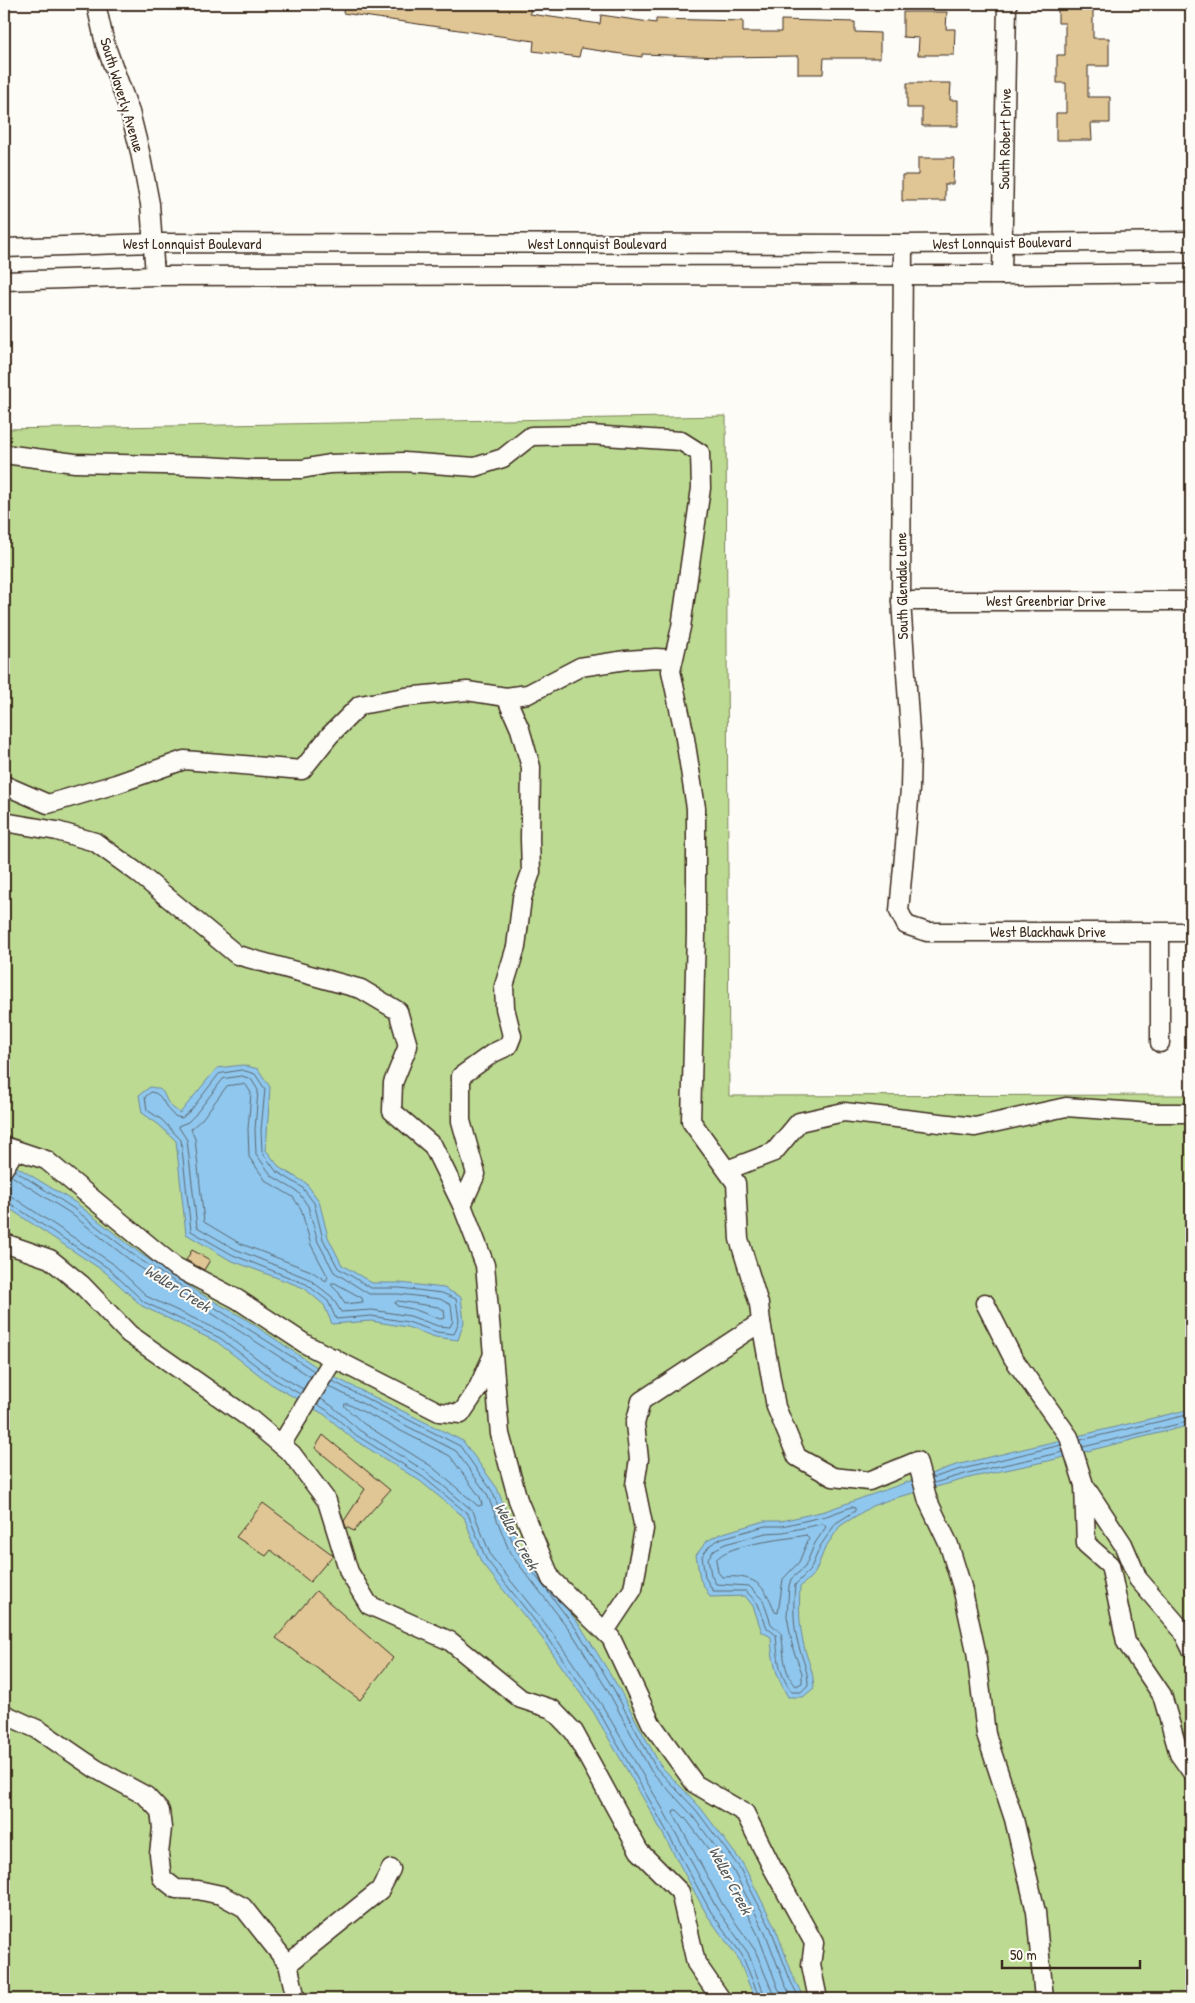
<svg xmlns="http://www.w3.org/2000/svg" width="1195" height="2003" font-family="'Patrick Hand',sans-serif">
	<rect width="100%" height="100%" fill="#fdfcf7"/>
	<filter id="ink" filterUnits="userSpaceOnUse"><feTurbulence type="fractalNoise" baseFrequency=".02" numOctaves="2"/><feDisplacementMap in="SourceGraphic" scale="10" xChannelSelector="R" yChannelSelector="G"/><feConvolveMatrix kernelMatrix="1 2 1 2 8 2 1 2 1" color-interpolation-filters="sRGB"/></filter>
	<g filter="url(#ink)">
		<path fill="#bcda92" stroke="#7c8258" d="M726,416L729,1096L1191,1095V1999H4V429Z"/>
		<g fill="#8fc7ee" stroke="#6d889b">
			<path d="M243,1065L258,1069L270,1087L266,1150L280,1168L306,1183L319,1201L328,1237L342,1265L372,1283H400L444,1288L461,1297L464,1322L458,1340L435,1337L407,1327L371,1321L332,1324L324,1305L304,1288L230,1260L186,1234L176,1141L158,1124L142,1113L139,1095L150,1087C167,1089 162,1095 170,1105C173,1108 177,1111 180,1113L217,1068Z"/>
			<path d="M4,1159L76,1203L141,1254L196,1291L244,1318L324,1372L463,1441L497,1488L520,1547L581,1627L617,1685L660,1765L700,1807L743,1864L775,1927L795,1981L806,1999H755L738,1958L707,1915L651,1812L594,1713L542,1638L481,1562L464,1517L420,1481L353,1439L325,1415L271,1384L217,1342L142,1306L105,1272L10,1209L4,1204Z"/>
			<path d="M1191,1409V1425L1048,1461L973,1477L891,1499L872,1506L840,1526L825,1548L815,1573L800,1587C799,1607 799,1626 804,1646C808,1663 813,1668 814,1688L803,1697H788C776,1676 772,1661 771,1637L762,1632L753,1606L745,1596L710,1597L700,1579L696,1555L707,1541L720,1534L764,1521H781L825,1511L956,1465Z"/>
		</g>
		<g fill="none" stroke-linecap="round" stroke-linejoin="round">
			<g stroke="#5d6971" stroke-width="1">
				<path d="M242,1070L255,1074L265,1089L261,1130L262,1152L276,1171L302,1187L314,1203L323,1239L338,1268L371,1288H400L442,1293L456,1299L459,1321L454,1334L437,1332L408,1322L371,1316L336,1319L328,1301L306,1284L233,1255L191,1231L181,1140L162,1120L147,1110L145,1097L151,1092C166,1093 164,1117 182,1118L191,1110L219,1074Z"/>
				<path d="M242,1076L251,1079L258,1090L255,1130L256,1154L272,1176L298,1192L308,1206L318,1242L334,1272L369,1294H399L440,1299L451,1305L453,1321L450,1327L438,1326L410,1316L372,1310L341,1312L332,1297L309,1279L235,1249L197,1227L187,1140L178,1126L188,1122L195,1115L223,1079Z"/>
				<path d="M241,1084L246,1085L251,1093L248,1129L249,1157L266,1181L293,1197L301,1209L311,1245L328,1277L326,1281L311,1271L239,1243L204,1222L195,1139L191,1129L202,1119L227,1086Z"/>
				<path d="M14,1170L73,1208L139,1259L314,1371"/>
				<path d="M10,1175L70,1213L135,1264L311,1377"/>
				<path d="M4,1195L11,1196L112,1263L148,1297L223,1332L277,1374L303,1389"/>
				<path d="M4,1201L8,1202L108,1268L144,1302L220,1338L274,1379L300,1394"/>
				<path d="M332,1283H335L362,1298L363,1302L345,1304L339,1293L332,1286Z"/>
				<path d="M398,1301L438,1307L444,1310L445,1318L440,1319L413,1309L397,1306L395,1303Z"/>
				<path d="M332,1381L460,1446L492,1491L516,1550L577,1630L613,1688L656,1768L696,1810L739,1867L771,1929L791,1982L800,1999"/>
				<path d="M328,1386L456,1451L487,1494L510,1553L572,1633L608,1691L651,1771L691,1814L733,1870L765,1932L785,1985L793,1999"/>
				<path d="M321,1399L332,1406L359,1430L427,1472L473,1511L491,1556L551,1631L603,1707L661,1806L717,1909L748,1953L766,1999"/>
				<path d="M317,1404L328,1411L356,1435L423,1477L468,1514L486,1559L546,1635L598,1710L655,1810L711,1912L742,1955L760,1999"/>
				<path d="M345,1404H348L450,1456L480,1497L482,1505L478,1506L431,1466L364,1424L345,1407Z"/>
				<path d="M1081,1440L1191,1414"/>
				<path d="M1083,1447L1191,1421"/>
				<path d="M932,1478L958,1470L1061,1445"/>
				<path d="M934,1483L972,1472L1063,1452"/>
				<path d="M852,1507L855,1508V1511L836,1523L821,1545L810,1570L795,1585C793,1606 793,1627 799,1647C803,1661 808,1671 808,1685L801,1692H792C778,1674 778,1656 776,1635L767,1628L758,1604L746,1591H713L705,1577L702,1556L710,1545L722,1538L765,1526H782L826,1516Z"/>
				<path d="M823,1524L826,1527L815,1543L805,1567L791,1579L789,1586L787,1616L793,1649L802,1673V1683L796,1686C781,1669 785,1652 781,1633L771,1624L763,1600L749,1586L716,1584L711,1575L708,1558L714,1550L725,1544L766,1533L783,1532Z"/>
				<path d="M806,1535L809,1538L799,1562L783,1579L778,1613L775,1612C764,1582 753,1575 722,1577L718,1572L716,1560C728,1543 785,1540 806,1535Z"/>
				<path d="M773,1999L772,1991L755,1950L723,1905L673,1813L674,1810H677L686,1819L727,1874L758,1935L778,1988L784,1999"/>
			</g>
		</g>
		<g fill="#e0c595" stroke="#3b2a1e">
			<path d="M344,4H531L530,14L600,24L601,15L656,23V19L743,21V32H781V20L855,22V32L880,33V58H824L823,74H798V56L721,57L642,54V57L581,48L579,57L533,51L534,41L343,13Z"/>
			<path d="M1058,4H1093V38H1109V66H1088V97H1110V123H1091L1092,140H1056V113H1066V83H1057V55H1065V23H1058Z"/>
			<path d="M903,12H947L946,29H955L954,55H918L919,38L903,37Z"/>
			<path d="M907,83H951L950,100H958V126H922V108H907Z"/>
			<path d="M918,158H954L953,184H945V201H902V175H918Z"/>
			<path d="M192,1250L210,1260L204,1270L186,1260Z"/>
			<path d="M323,1435L390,1490L354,1531L346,1527L344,1521L365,1489L315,1448Z"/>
			<path d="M263,1503L333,1555L310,1582L271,1550L266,1556L236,1537Z"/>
			<path d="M316,1591L393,1658L360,1700L276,1638Z"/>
		</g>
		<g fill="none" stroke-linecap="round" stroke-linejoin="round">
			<defs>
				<g id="minor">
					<path d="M96,4L105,44L130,112L140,152L150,204L155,276"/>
					<path d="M903,244L901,601L911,746L910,789L899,911L906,925L927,932H1191"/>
					<path d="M4,248L153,243L903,244L1191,241"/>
					<path d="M1002,275L1007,4"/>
					<path d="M4,281L155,276L1002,275L1191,273"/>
					<path d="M4,454L75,463L206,466L254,469H302L329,464L404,462L475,467L503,458L531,436L590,435L681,441L700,453L701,488L681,627L671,671L684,732L696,808V933L691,1121L736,1183L739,1239L759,1304L761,1322L641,1401L635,1424L639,1459L635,1485L644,1529L633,1589L605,1631"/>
					<path d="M901,601H1191"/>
					<path d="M506,697L528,694L580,667L626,660L656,658L673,659"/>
					<path d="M4,785L48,804L116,784L184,760L302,770L330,735L360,705L405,697L467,691L506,697L520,729L531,767L530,839L531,872L522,898L516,947L504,986L505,1008L512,1036L508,1046L493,1053L461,1076V1121L476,1174L462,1205"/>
					<path d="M4,822L57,831L95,842L138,873L237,955L361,989L398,1011L408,1046L393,1083L392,1111L433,1146L462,1205L485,1265L500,1434L518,1500L551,1579L611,1638L651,1723L695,1784L745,1813L772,1867L814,1943L811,1965L818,1999"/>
					<path d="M1160,933V1043"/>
					<path d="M4,1146L46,1160L174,1266L237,1299L307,1345L439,1412L461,1414L477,1390L492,1357"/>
					<path d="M4,1168L15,1150"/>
					<path d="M727,1170L774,1152L799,1122L844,1112L975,1127L1066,1107L1150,1113H1191"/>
					<path d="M4,1243L50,1259L82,1285L129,1334L249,1418L292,1454L327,1501L349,1572L369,1605L450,1641L521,1699L552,1709L574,1732L639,1851L680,1892L696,1963L721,1999"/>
					<path d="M985,1303L1013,1358L1069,1437L1084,1485L1123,1544L1138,1579L1182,1630L1191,1648"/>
					<path d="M761,1322L776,1407L797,1457L833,1477L869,1481L917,1461L928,1501L949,1545L962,1587L976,1651L986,1734L1014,1819L1036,1912L1044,1999"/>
					<path d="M281,1445L334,1358"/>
					<path d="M1084,1485L1086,1544L1110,1565L1126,1642L1162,1695L1179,1754L1191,1771"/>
					<path d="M4,1714L39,1730L96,1769L146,1796L160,1811L162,1828L159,1854L162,1878L176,1889L198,1890L221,1895L243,1907L288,1964L380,1890L391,1869"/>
					<path d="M288,1964L296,1999"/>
				</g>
			</defs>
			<use href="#minor" stroke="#3b2a1e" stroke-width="21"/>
			<use href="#minor" stroke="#fdfcf7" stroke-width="18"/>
		</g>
	</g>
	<g text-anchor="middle" stroke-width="4" stroke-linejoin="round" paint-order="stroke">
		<g font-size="15" fill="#3b2a1e" stroke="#fdfcf7">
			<text transform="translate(122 95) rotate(73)" y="5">South Waverly Avenue</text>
			<text transform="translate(1005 139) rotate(-89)" y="5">South Robert Drive</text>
			<text transform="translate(1002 243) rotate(-1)" y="5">West Lonnquist Boulevard</text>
			<text x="192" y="249">West Lonnquist Boulevard</text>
			<text x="597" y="249">West Lonnquist Boulevard</text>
			<text transform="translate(902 586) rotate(-91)" y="5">South Glendale Lane</text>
			<text x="1046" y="606">West Greenbriar Drive</text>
			<text x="1048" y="937">West Blackhawk Drive</text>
		</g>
		<g font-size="16" font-style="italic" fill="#54595c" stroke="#fdfcf7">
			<text transform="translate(178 1288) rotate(32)" y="6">Weller Creek</text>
			<text transform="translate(517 1536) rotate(61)" y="6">Weller Creek</text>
			<text transform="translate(731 1880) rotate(62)" y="6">Weller Creek</text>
		</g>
	</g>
	<rect width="1195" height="2003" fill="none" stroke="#fdfcf7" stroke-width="20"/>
	<rect x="10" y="10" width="1175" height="1983" fill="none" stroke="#3b2a1e" stroke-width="2" filter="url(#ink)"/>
	<path d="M1002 1960v8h138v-8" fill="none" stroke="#3b2a1e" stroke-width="2.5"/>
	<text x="1010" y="1960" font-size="15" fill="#3b2a1e" stroke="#fdfcf7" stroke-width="4" paint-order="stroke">50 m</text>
</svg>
